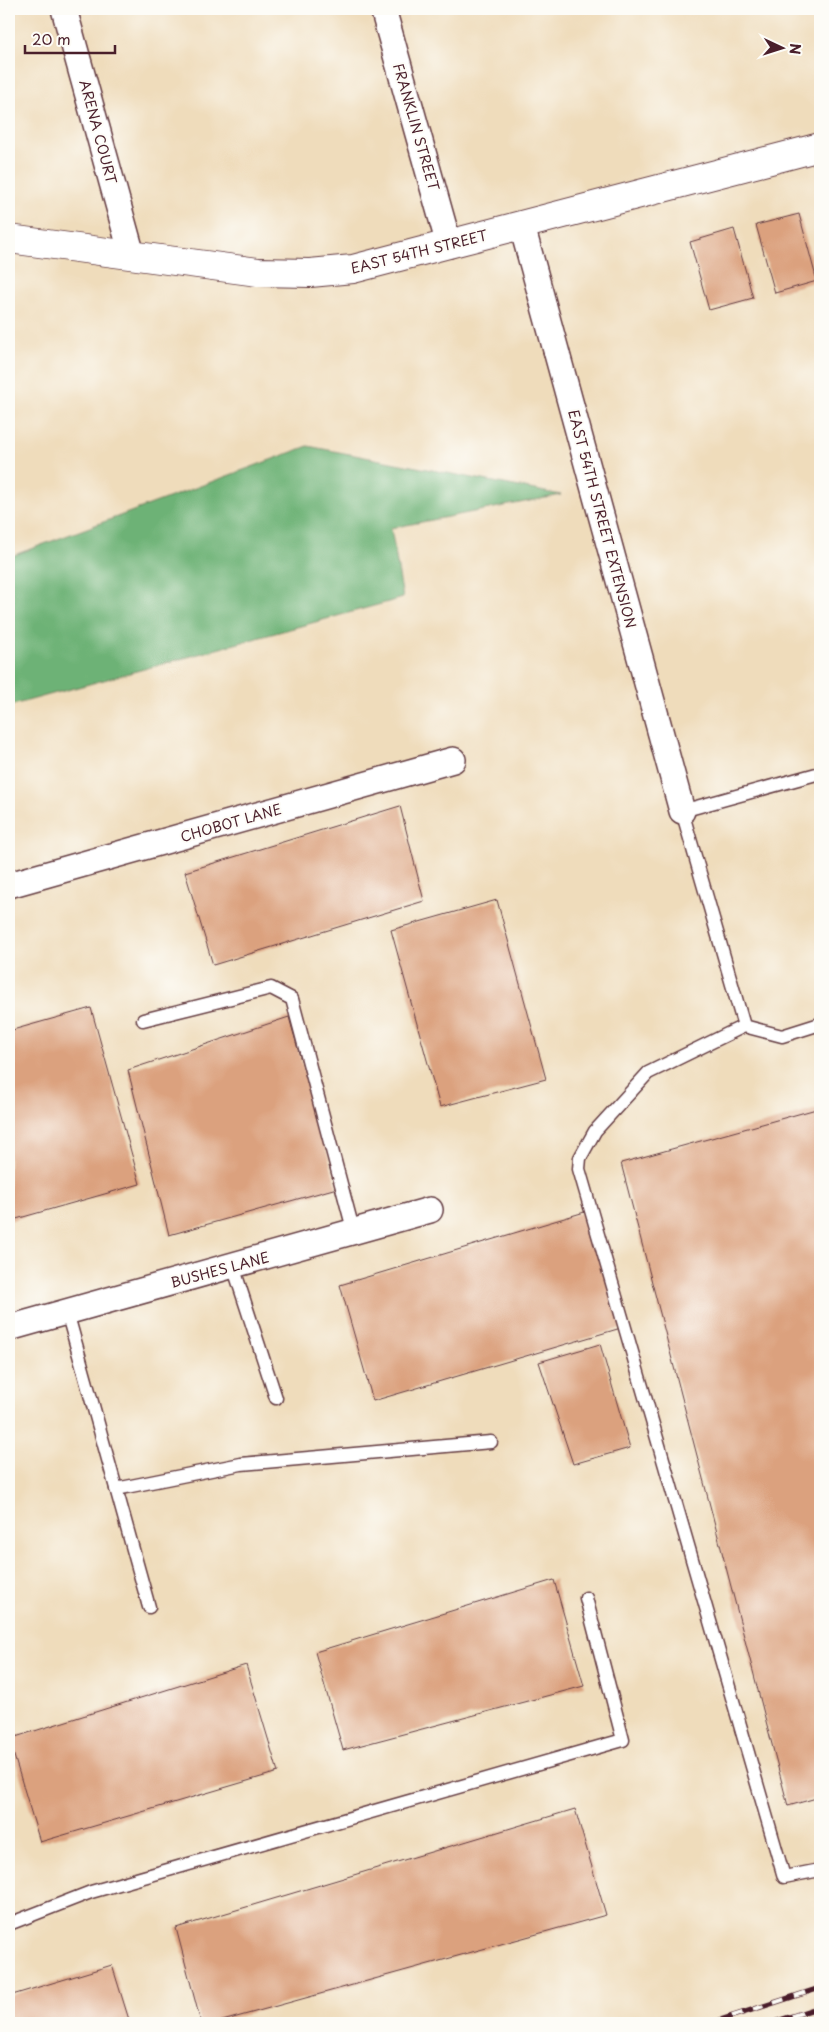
<svg xmlns="http://www.w3.org/2000/svg" width="829" height="2032" font-family="'Playpen Sans',sans-serif">
	<rect width="100%" height="100%" fill="#fdfcf7"/>
	<filter id="ink" filterUnits="userSpaceOnUse"><feTurbulence type="fractalNoise" baseFrequency=".02" numOctaves="2"/><feDisplacementMap in="SourceGraphic" scale="10" xChannelSelector="R" yChannelSelector="G"/><feConvolveMatrix kernelMatrix="1 2 1 2 8 2 1 2 1" color-interpolation-filters="sRGB"/></filter>
	<filter id="wash" filterUnits="userSpaceOnUse"><feTurbulence type="fractalNoise" baseFrequency=".0096" numOctaves="4" result="noise"/><feDisplacementMap in="SourceGraphic" scale="20" xChannelSelector="R" yChannelSelector="G"/><feGaussianBlur stdDeviation="1.12" result="paint"/><feColorMatrix in="noise" values="0 0 0 0 0 0 0 0 0 0 0 0 0 0 0 0 0 1.4 0 .05"/><feComposite in="paint" operator="in"/></filter>
	<g filter="url(#wash)">
		<rect width="100%" height="100%" fill="#efdcbb"/>
		<path fill="#6db276" stroke="#5c6850" d="M308,446L561,495L391,528L403,598L9,706V557Z"/>
		<g id="blocks">
			<g fill="#dba17e">
				<path d="M799,214L817,281L775,293L756,225Z"/>
				<path d="M734,229L753,298L709,310L690,242Z"/>
				<path d="M400,806L424,901L213,965L185,872Z"/>
				<path d="M497,900L546,1079L440,1107L391,930Z"/>
				<path d="M91,1008L140,1184L9,1221V1031Z"/>
				<path d="M289,1017L337,1188L169,1235L128,1070Z"/>
				<path d="M820,1108V1797L788,1806L621,1163Z"/>
				<path d="M588,1211L621,1328L373,1401L340,1285Z"/>
				<path d="M600,1344L630,1448L573,1464L539,1362Z"/>
				<path d="M554,1580L584,1686L343,1750L315,1652Z"/>
				<path d="M246,1665L278,1772L40,1842L9,1739Z"/>
				<path d="M575,1809L606,1915L215,2023H201L176,1928Z"/>
				<path d="M112,1965L130,2023H9V1996Z"/>
			</g>
		</g>
	</g>
	<g filter="url(#ink)">
		<use href="#blocks" fill-opacity="0" stroke="#633b41" stroke-width="1"/>
		<g fill="none" stroke-linecap="round" stroke-linejoin="round">
			<defs>
				<g id="service">
					<path d="M820,773L682,811L744,1026L782,1036L820,1024"/>
					<path d="M143,1020L271,988L292,999L354,1233"/>
					<path d="M744,1026L648,1073L595,1131L580,1158L579,1169L784,1877L820,1870"/>
					<path d="M233,1266L276,1398"/>
					<path d="M67,1312L149,1607"/>
					<path d="M116,1489L241,1464L491,1442"/>
					<path d="M9,1924L91,1892L623,1740L586,1598"/>
				</g>
				<g id="minor">
					<path d="M64,9L132,255"/>
					<path d="M383,9L449,245"/>
					<path d="M522,226L682,811"/>
					<path d="M9,885L453,760"/>
					<path d="M9,1328L430,1210"/>
				</g>
				<path id="tertiary" d="M9,239L258,272L310,273L353,269L820,147"/>
			</defs>
			<use href="#service" stroke="#633b41" stroke-width="15"/>
			<use href="#minor" stroke="#633b41" stroke-width="28"/>
			<use href="#tertiary" stroke="#633b41" stroke-width="30"/>
			<use href="#service" stroke="#fff" stroke-width="12"/>
			<use href="#minor" stroke="#fff" stroke-width="25"/>
			<use href="#tertiary" stroke="#fff" stroke-width="28"/>
			<defs>
				<g id="rail">
					<path d="M711,2023L820,1988"/>
					<path d="M771,2023L820,2007"/>
				</g>
			</defs>
			<use href="#rail" stroke="#4a1f2b" stroke-width="5.5"/>
			<use href="#rail" stroke="#fdfcf7" stroke-width="4" stroke-dasharray="11" stroke-linecap="butt"/>
		</g>
	</g>
	<g text-anchor="middle" stroke-width="4" stroke-linejoin="round" paint-order="stroke">
		<g font-size="14" fill="#4a1f2b" stroke="#fdfcf7">
			<text transform="translate(416 127) rotate(74)" y="5">FRANKLIN STREET</text>
			<text transform="translate(98 132) rotate(75)" y="5">ARENA COURT</text>
			<text transform="translate(419 252) rotate(-14)" y="5">EAST 54TH STREET</text>
			<text transform="translate(602 519) rotate(75)" y="5">EAST 54TH STREET EXTENSION</text>
			<text transform="translate(231 823) rotate(-16)" y="5">CHOBOT LANE</text>
			<text transform="translate(220 1270) rotate(-15)" y="5">BUSHES LANE</text>
		</g>
	</g>
	<rect width="829" height="2032" fill="none" stroke="#fdfcf7" stroke-width="30"/>
	<g transform="translate(782 48) rotate(94)" stroke="#fdfcf7" stroke-width="4" paint-order="stroke">
	<path d="M0-4L9 19L0 12L-9 19Z" fill="#4a1f2b"/>
	<text y="-8" font-size="14" font-weight="bold" text-anchor="middle" fill="#4a1f2b">N</text>
	</g>
	<path d="M25 45v8h90v-8" fill="none" stroke="#4a1f2b" stroke-width="2.5"/>
	<text x="32" y="45" font-size="15" fill="#4a1f2b" stroke="#fdfcf7" stroke-width="4" paint-order="stroke">20 m</text>
</svg>
